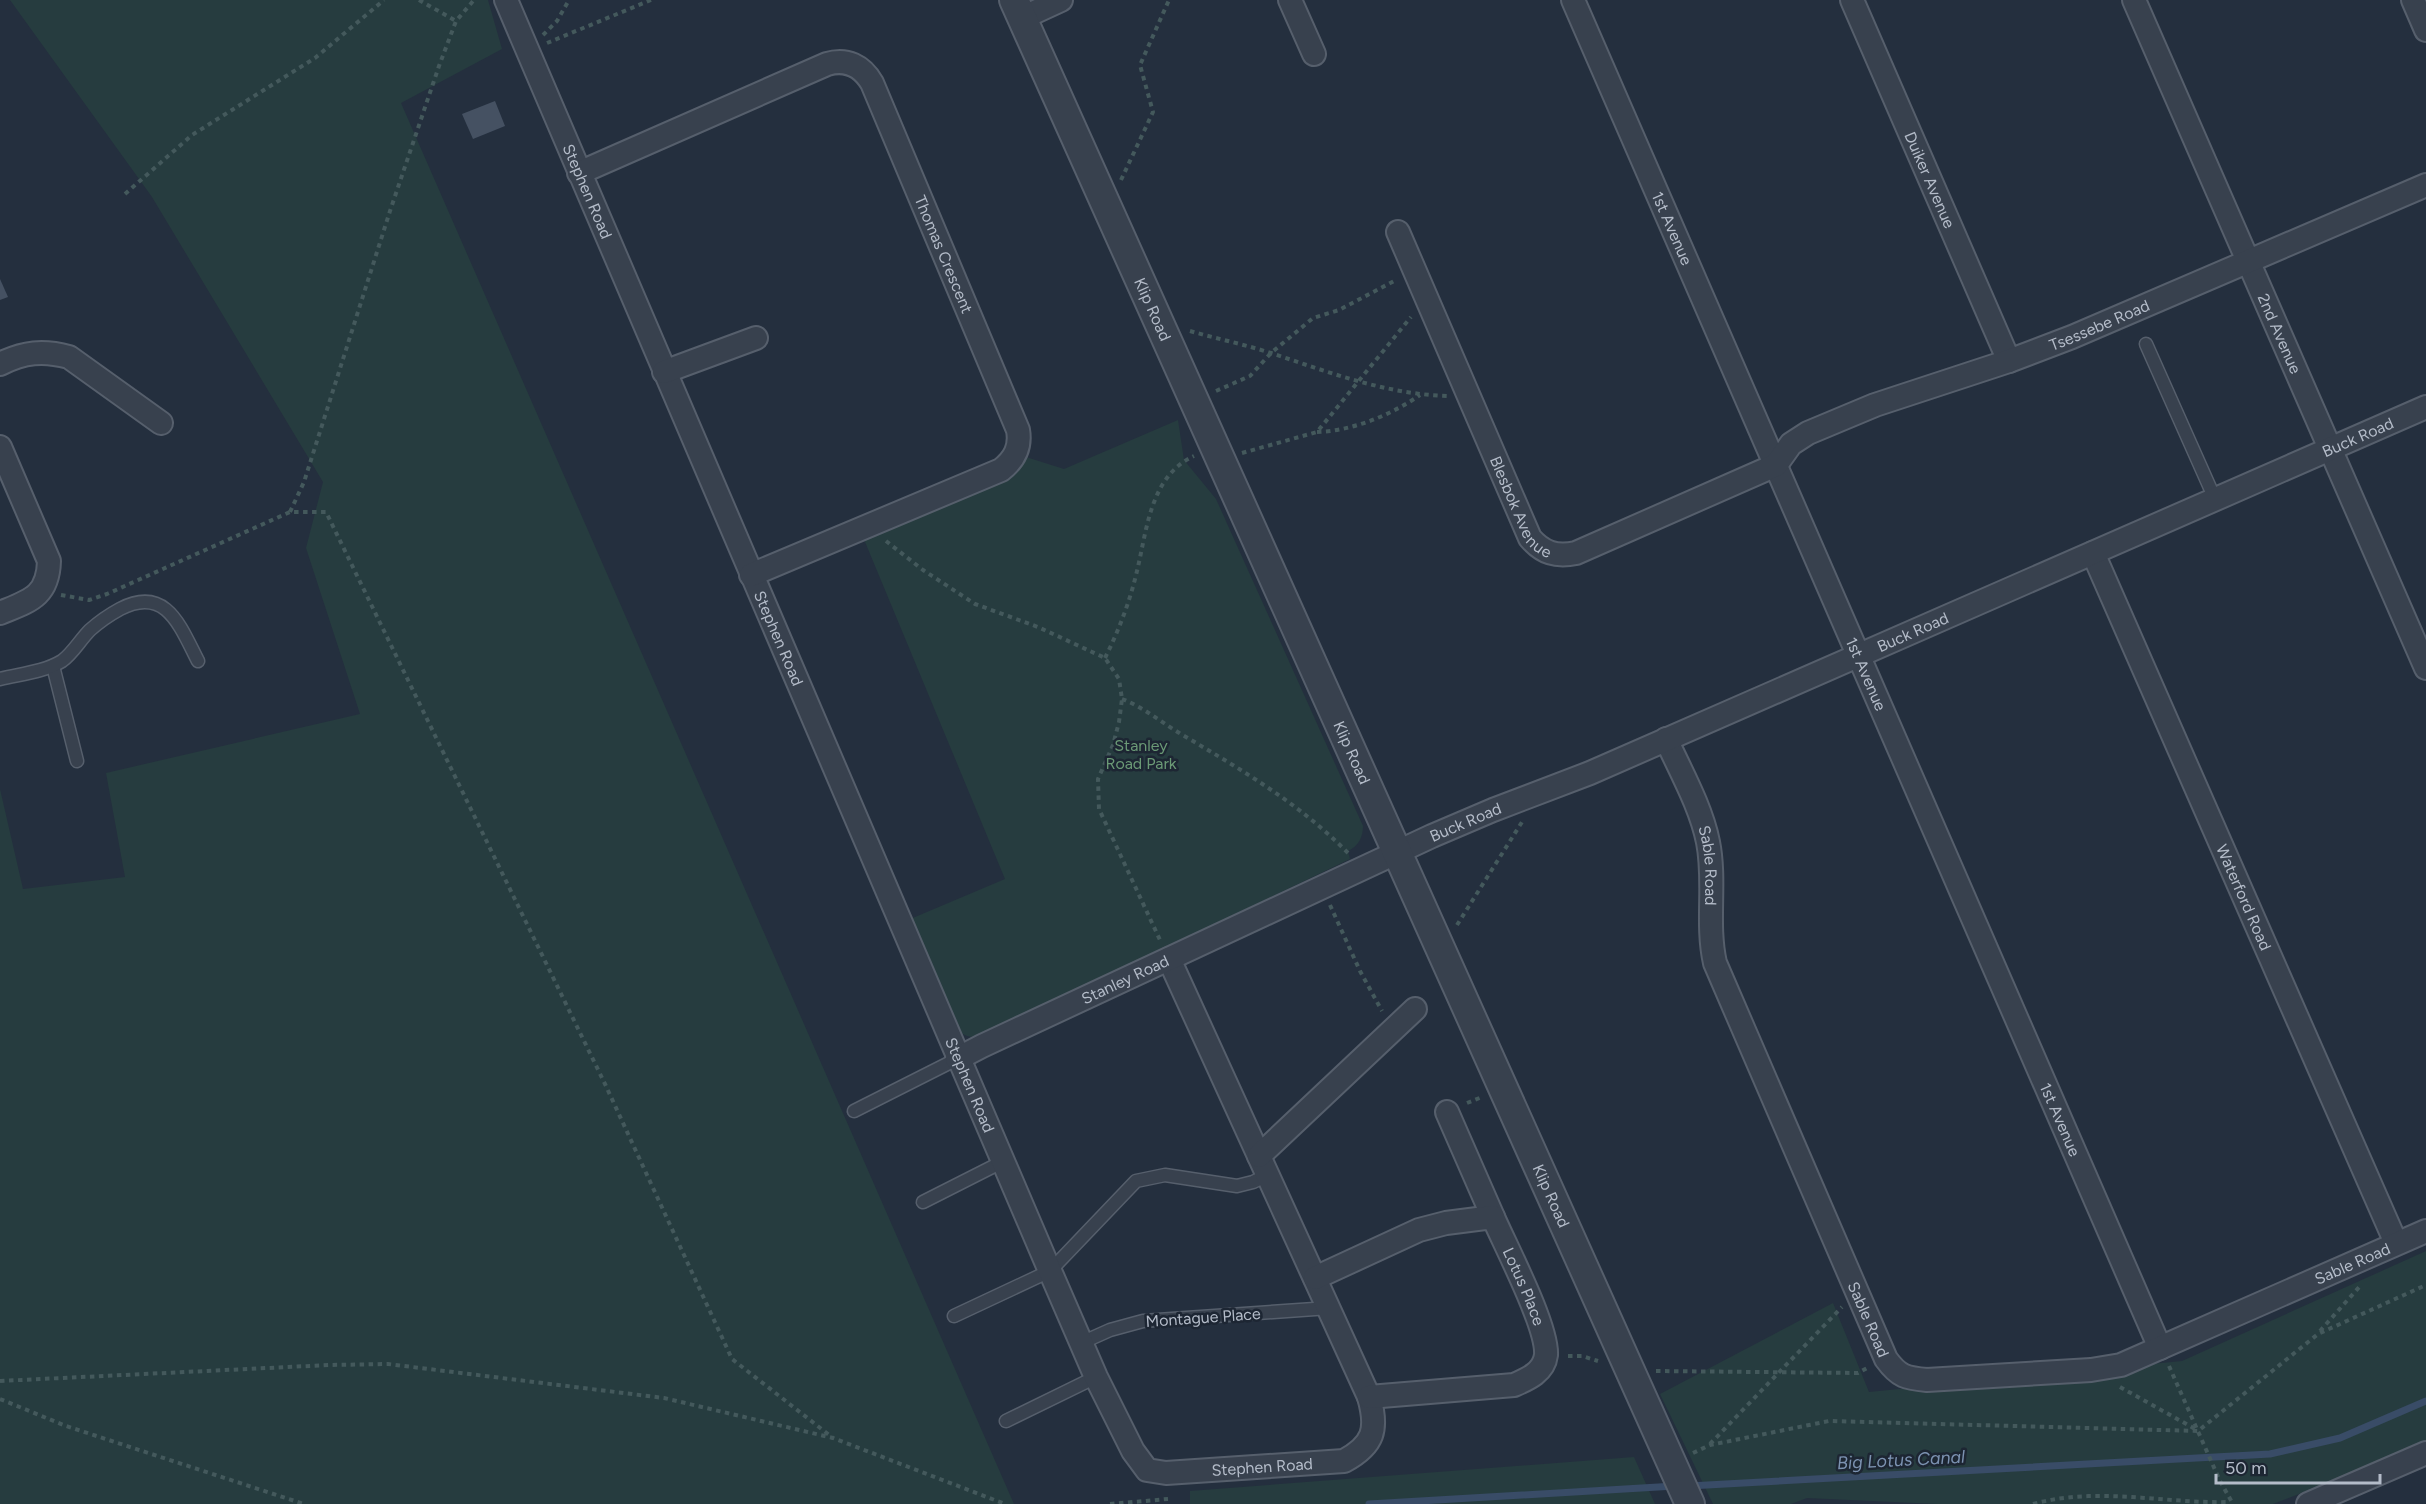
<svg xmlns="http://www.w3.org/2000/svg" width="2426" height="1504" font-family="Figtree,sans-serif">
	<rect width="100%" height="100%" fill="#242f3e"/>
	<g fill="#263c3f">
		<path d="M10,0H488L502,49L401,103L1014,1504H0V789L23,889L125,877L106,773L360,714L306,548L323,482L152,197Z"/>
		<path d="M1178,420L1184,460L1216,499L1363,826C1363,838 1358,846 1348,851L1350,859L986,1034C977,1038 969,1038 961,1033L908,920L1005,879L863,537L1026,457L1064,469Z"/>
		<path d="M2426,1251V1445L2273,1504H1937L1807,1498L1791,1504H1713L1660,1394L1833,1303L1869,1392L2182,1361Z"/>
		<path d="M1634,1457L1655,1504H1190V1491Z"/>
	</g>
	<g fill="none" stroke-linecap="round" stroke-linejoin="round">
		<g stroke="#394c67" stroke-width="7">
			<path d="M1689,1486L2270,1454L2340,1438L2426,1401"/>
			<path d="M1369,1504L1675,1486"/>
		</g>
	</g>
	<g fill="#455162">
		<path d="M495,101L505,126L473,139L462,114Z"/>
		<path d="M0,279L8,297L0,300Z"/>
	</g>
	<g fill="none" stroke-linecap="round" stroke-linejoin="round">
		<defs>
			<g id="service">
				<path d="M2146,344L2215,499"/>
				<path d="M53,666L77,761"/>
				<path d="M0,679C20,674 44,672 62,661C73,653 80,640 90,630C99,622 109,615 120,609C166,585 180,626 198,661"/>
				<path d="M854,1111L957,1059"/>
				<path d="M923,1202L1002,1162"/>
				<path d="M954,1316L1050,1271L1136,1181L1165,1175L1237,1186L1253,1182L1268,1175"/>
				<path d="M1081,1343L1110,1330L1143,1321L1329,1308"/>
				<path d="M1006,1421L1096,1377"/>
			</g>
			<g id="minor">
				<path id="s1" d="M506,0L1050,1271L1096,1377L1133,1451L1147,1470L1166,1473L1344,1461C1374,1445 1378,1429 1369,1397L1169,959"/>
				<path d="M1290,0L1314,54"/>
				<path id="s2" d="M1573,0L2160,1348"/>
				<path id="s3" d="M1852,0L2009,361"/>
				<path id="s4" d="M2134,0L2426,668"/>
				<path d="M2413,0L2426,30"/>
				<path d="M1022,18L1061,0"/>
				<path id="s5" d="M579,173L827,64C847,58 862,66 872,83L1018,430C1021,447 1015,459 1001,470L751,575"/>
				<path id="s6" d="M1398,232L1530,538C1543,553 1556,557 1576,553L1776,465L1791,444L1808,433L1875,405L2009,361L2072,337L2426,185"/>
				<path d="M0,364C24,352 43,350 69,357L161,423"/>
				<path d="M664,372L756,338"/>
				<path d="M0,447L49,561C48,597 29,601 0,613"/>
				<path id="s7" d="M2093,553L2396,1243"/>
				<path id="s8" d="M1666,739C1681,772 1701,807 1708,842C1716,882 1706,923 1715,963L1886,1359C1899,1377 1906,1378 1927,1380L2091,1370L2121,1365L2426,1231"/>
				<path id="s9" d="M957,1059L982,1046L1432,836L1493,810L1590,773L2426,407"/>
				<path d="M1447,1112L1493,1217"/>
				<path d="M1259,1156L1415,1009"/>
				<path id="s10" d="M1315,1278L1419,1230L1446,1223L1493,1217C1506,1247 1548,1327 1546,1355C1544,1372 1528,1379 1514,1385L1369,1397"/>
				<path d="M2308,1504L2426,1453"/>
			</g>
			<g id="tertiary">
				<path id="s11" d="M1014,0L1690,1504"/>
			</g>
		</defs>
		<use href="#service" stroke="#565f6c" stroke-width="15"/>
		<use href="#minor" stroke="#565f6c" stroke-width="26"/>
		<use href="#tertiary" stroke="#565f6c" stroke-width="32"/>
		<g stroke="#44595c" stroke-width="4" stroke-dasharray="4.5 4.5" stroke-linecap="butt">
			<path d="M419,0L456,21"/>
			<path d="M543,35L557,21L569,0"/>
			<path d="M547,43L651,0"/>
			<path d="M1121,180L1153,112L1140,65L1169,0"/>
			<path d="M125,194L192,135L315,58L384,0"/>
			<path d="M1190,331C1218,339 1247,345 1274,354C1331,373 1386,394 1447,396"/>
			<path d="M1216,391L1250,376L1271,353L1313,318L1339,310L1396,280"/>
			<path d="M1317,432C1352,431 1391,415 1420,395"/>
			<path d="M1242,453L1317,432L1411,317"/>
			<path d="M290,512L304,482L390,211L439,66L456,21L474,0"/>
			<path d="M886,541L923,570L975,604L1038,627L1105,658L1119,679L1122,699L1119,722L1113,745L1098,779L1099,809L1160,940"/>
			<path d="M61,595L89,600L107,594L290,512H326L605,1084L732,1359L833,1438"/>
			<path d="M1105,658C1119,630 1130,601 1137,571C1147,530 1150,476 1194,456"/>
			<path d="M1122,699C1143,707 1161,722 1181,734C1240,769 1299,803 1348,853"/>
			<path d="M1330,905L1360,971L1382,1011"/>
			<path d="M1457,925L1522,822"/>
			<path d="M1467,1103L1482,1097"/>
			<path d="M2320,1331L2361,1285"/>
			<path d="M1568,1356H1582L1598,1361"/>
			<path d="M2169,1366L2220,1481L2233,1504"/>
			<path d="M1656,1371L1858,1373L1869,1367"/>
			<path d="M0,1381L329,1365L388,1364L664,1398L833,1438L1005,1504"/>
			<path d="M2120,1387L2197,1430"/>
			<path d="M0,1399L66,1426L304,1504"/>
			<path d="M1710,1444L1842,1307"/>
			<path d="M1693,1453L1710,1445L1829,1421L2198,1431L2318,1334L2426,1285"/>
			<path d="M1110,1504L1168,1499"/>
			<path d="M2033,1504C2098,1486 2165,1504 2230,1502"/>
		</g>
		<use href="#service" stroke="#38414e" stroke-width="12"/>
		<use href="#minor" stroke="#38414e" stroke-width="22"/>
		<use href="#tertiary" stroke="#38414e" stroke-width="28"/>
	</g>
	<g text-anchor="middle" stroke-width="5" stroke-linejoin="round" paint-order="stroke">
		<g font-size="16" fill="#b4bcc9" stroke="#1d2633">
			<text dy="6" stroke="none"><textPath href="#s3" startOffset="196">Duiker Avenue</textPath></text>
			<text dy="6" stroke="none"><textPath href="#s1" startOffset="208">Stephen Road</textPath></text>
			<text dy="6" stroke="none"><textPath href="#s2" startOffset="249">1st Avenue</textPath></text>
			<text dy="6" stroke="none"><textPath href="#s5" startOffset="510">Thomas Crescent</textPath></text>
			<text dy="6" stroke="none"><textPath href="#s11" startOffset="339">Klip Road</textPath></text>
			<text dy="6" stroke="none"><textPath href="#s6" startOffset="960">Tsessebe Road</textPath></text>
			<text dy="6" stroke="none"><textPath href="#s4" startOffset="364">2nd Avenue</textPath></text>
			<text dy="6" stroke="none"><textPath href="#s9" startOffset="1533">Buck Road</textPath></text>
			<text dy="6" stroke="none"><textPath href="#s6" startOffset="302">Blesbok Avenue</textPath></text>
			<text dy="6" stroke="none"><textPath href="#s9" startOffset="1047">Buck Road</textPath></text>
			<text dy="6" stroke="none"><textPath href="#s1" startOffset="694">Stephen Road</textPath></text>
			<text dy="6" stroke="none"><textPath href="#s2" startOffset="735">1st Avenue</textPath></text>
			<text dy="6" stroke="none"><textPath href="#s11" startOffset="825">Klip Road</textPath></text>
			<text dy="6" stroke="none"><textPath href="#s9" startOffset="561">Buck Road</textPath></text>
			<text dy="6" stroke="none"><textPath href="#s8" startOffset="135">Sable Road</textPath></text>
			<text dy="6" stroke="none"><textPath href="#s7" startOffset="376">Waterford Road</textPath></text>
			<text dy="6" stroke="none"><textPath href="#s9" startOffset="186">Stanley Road</textPath></text>
			<text dy="6" stroke="none"><textPath href="#s1" startOffset="1180">Stephen Road</textPath></text>
			<text dy="6" stroke="none"><textPath href="#s2" startOffset="1221">1st Avenue</textPath></text>
			<text dy="6" stroke="none"><textPath href="#s11" startOffset="1311">Klip Road</textPath></text>
			<text dy="6" stroke="none"><textPath href="#s8" startOffset="1160">Sable Road</textPath></text>
			<text dy="6" stroke="none"><textPath href="#s10" startOffset="266">Lotus Place</textPath></text>
			<text transform="translate(1203 1317) rotate(-4)" y="6">Montague Place</text>
			<text dy="6" stroke="none"><textPath href="#s8" startOffset="621">Sable Road</textPath></text>
			<text dy="6" stroke="none"><textPath href="#s1" startOffset="1720">Stephen Road</textPath></text>
		</g>
		<g font-size="16" fill="#6b9a76" stroke="#1d2633">
			<text x="1141" y="751">Stanley<tspan x="1141" dy="18">Road Park</tspan></text>
		</g>
		<g font-size="18" font-style="italic" fill="#7c92b1" stroke="#1d2633">
			<text transform="translate(1901 1460) rotate(-3)" y="6">Big Lotus Canal</text>
		</g>
	</g>
	<path d="M2216 1474v9h164v-9" fill="none" stroke="#b4bcc9" stroke-width="3"/>
	<text x="2225" y="1474" font-size="18" fill="#b4bcc9" stroke="#1d2633" stroke-width="4.5" paint-order="stroke">50 m</text>
</svg>
